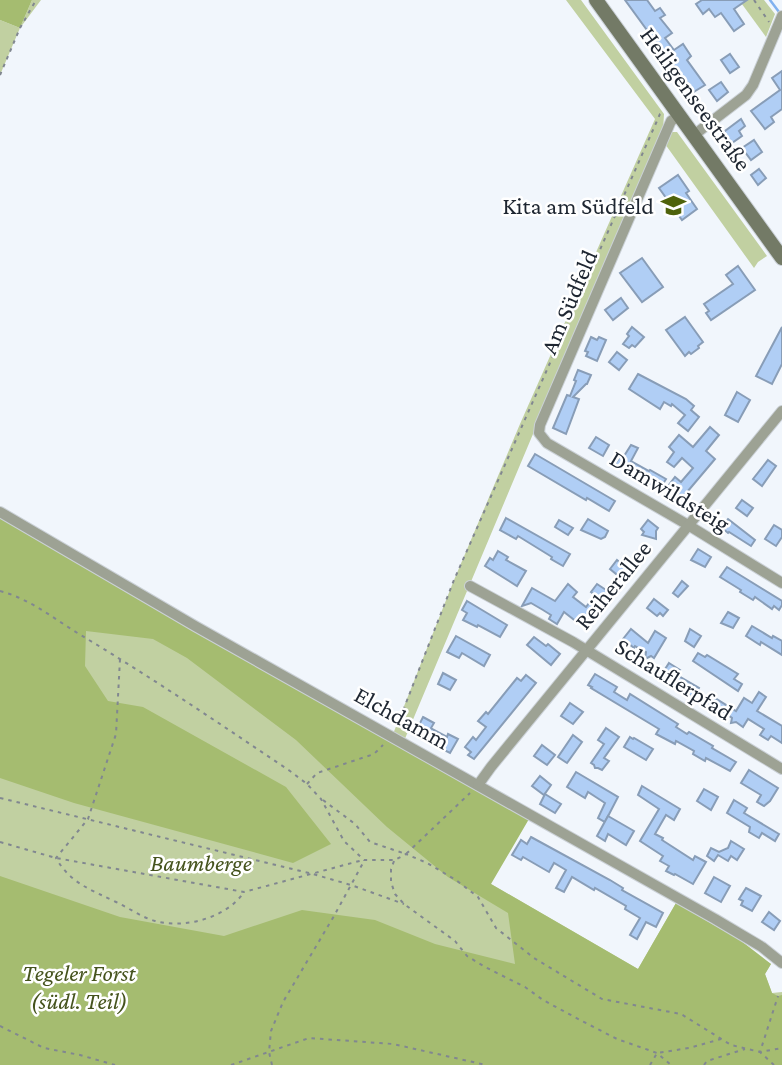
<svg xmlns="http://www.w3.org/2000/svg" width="782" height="1065" font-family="'Crimson Pro',serif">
	<rect width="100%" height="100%" fill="#f1f6fc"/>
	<g fill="#c1d0a1">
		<path d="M32,0H41L20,28L0,75V20L20,28Z"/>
		<path d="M566,0H581L664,114L663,131L599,277L404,741L393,734L454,580L520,424L655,119Z"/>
		<path d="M739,0H764L775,14L766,37Z"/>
		<path d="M670,132H677L767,256L758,262L754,268L665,144Z"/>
		<path d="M0,516L491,884L638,969L676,903L771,964L765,974L772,993L782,992V1043L0,1065Z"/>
	</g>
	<g fill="#a5bc70">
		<path d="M0,0H32L20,28L0,20Z"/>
		<path d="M0,516L529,819L491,884L638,969L676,903L740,940L771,964L765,974L772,993L778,996L782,995V1065H0V876L120,917L224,936L302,910L375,920L435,944L515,964L508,913L448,877L387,827L296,740L187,658L153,639L86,631L85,666L108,701L143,707L286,787L331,844L293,863L74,803L0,778Z"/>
	</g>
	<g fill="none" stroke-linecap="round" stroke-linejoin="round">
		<path stroke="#80b1ef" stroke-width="2.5" d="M770,0L779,12"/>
	</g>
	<g fill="#b0cef5" stroke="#889db7" stroke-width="2">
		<path d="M625,0H647L655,11L660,8L665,15L660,18L672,33L665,38L674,50L683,44L691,56L687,60L705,85L692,93L661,47L660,48Z"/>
		<path d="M702,0H747L734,9L744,24L734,31L721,13L715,17L709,9L703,14L696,4Z"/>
		<path d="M730,54L739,67L730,73L721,60Z"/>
		<path d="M782,71V109L771,117L774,122L765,129L751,111L780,90L772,78Z"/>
		<path d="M721,82L728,92L717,101L709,90Z"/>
		<path d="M741,119L745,126L739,131L742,136L729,145L721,134Z"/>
		<path d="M754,140L762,152L751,160L742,148Z"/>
		<path d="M759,169L766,178L758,185L751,175Z"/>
		<path d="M678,175L689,191L686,193L697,209L682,220L659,188Z"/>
		<path d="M642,258L663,287L642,302L620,273Z"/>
		<path d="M738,266L755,290L711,320L706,313L709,311L704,304L733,284L726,275Z"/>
		<path d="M621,298L628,308L613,320L605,310Z"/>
		<path d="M685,317L703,342L698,346L699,348L691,354L689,352L685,356L666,330Z"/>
		<path d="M632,327L644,337L635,347L632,345L629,348L623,344L629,336L627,334Z"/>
		<path d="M782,327V364L772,384L756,376Z"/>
		<path d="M591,337L597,340L599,337L606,340L597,361L586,356L588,352L585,351Z"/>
		<path d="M617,352L627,360L619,370L609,362Z"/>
		<path d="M578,370L591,375L587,384H586L573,397L579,399L566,434L553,428L567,395L570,396L576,381L574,380Z"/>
		<path d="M638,374L686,399L694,406L691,410L699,417L688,431L678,423L685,415L672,404L671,406L664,402L660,409L629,389Z"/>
		<path d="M737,392L750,400L738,422L725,415Z"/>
		<path d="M710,427L719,435L706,451L715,459L682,498L668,486L675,477L681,482L693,468L682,458L674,467L667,462L674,452L669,447L679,435L693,447Z"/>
		<path d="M596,437L609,445L603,456L589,448Z"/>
		<path d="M631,445L638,448L631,461L649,471L650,470L666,479L659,490L615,464L621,455L624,456Z"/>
		<path d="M535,454L615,501L609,511L587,498L586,500L528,466Z"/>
		<path d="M768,460L776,466L762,486L753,479Z"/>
		<path d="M742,500L753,508L747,516L736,508Z"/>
		<path d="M506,518L570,554L563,566L551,559L552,557L518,536L516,539L500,530Z"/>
		<path d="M588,519L608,531L605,537L601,539L581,530Z"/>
		<path d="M728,519L755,540L751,546L729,532L728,533L721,527Z"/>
		<path d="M559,520L573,528L568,535L555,527Z"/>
		<path d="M648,520L658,528L656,531V539L642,535L644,532L641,529Z"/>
		<path d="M774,525L782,530V537L776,546L765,539Z"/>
		<path d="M698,549L711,557L705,567L691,560Z"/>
		<path d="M498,551L508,557L506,560L526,571L517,586L485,566L490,558L493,560Z"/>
		<path d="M617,560L628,569L621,578L610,569Z"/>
		<path d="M727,567L782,601V605L779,610L774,606L772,609L755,597L753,600L740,592L741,590L720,577Z"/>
		<path d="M682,581L688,586L678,597L673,593Z"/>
		<path d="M568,584L577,592L573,597L586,607L595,595L591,592L597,584L609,592L582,626L564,612L557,624L549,619L551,615L543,610L531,603L522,606L532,588L555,601Z"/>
		<path d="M654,599L668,610L663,616L660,613L657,616L647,608Z"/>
		<path d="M467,601L507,625L500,637L478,625L477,627L463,620L467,613L462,610Z"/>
		<path d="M728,612L739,618L733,628L721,623Z"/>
		<path d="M752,626L772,638L773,636L782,641V655L761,642L760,645L746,636Z"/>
		<path d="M631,629L648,643L655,631L666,638L654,658L651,656L645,659L646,652L635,646L634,648L623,639Z"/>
		<path d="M690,629L701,636L694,647L685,641Z"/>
		<path d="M456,636L490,655L484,666L462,653L459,658L447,652Z"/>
		<path d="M534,637L546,646L548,644L560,654L551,665L527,645Z"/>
		<path d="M698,653L705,657L707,655L738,674L734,679L742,684L738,691L693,661Z"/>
		<path d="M669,663L680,670L677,675L699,688L694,698L660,677Z"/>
		<path d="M443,673L456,680L450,690L438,684Z"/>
		<path d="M595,674L617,687L614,692L627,700L630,694L678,724L676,727L687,734L689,732L713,746L712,748L736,762L730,771L706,758L705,761L693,754L694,751L676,741L675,744L656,734L659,729L591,688L592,687L588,685Z"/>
		<path d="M526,675L536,683L474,759L468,755L471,752L465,747L473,737L476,740L486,727L478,721L486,712L488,714L517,678L521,681Z"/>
		<path d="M759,692L766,697L757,711L782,726V743L771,736L768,740L760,735L764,729L748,719L743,727L736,722L731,723L732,718L720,709L718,713L705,705L710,695L736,711L744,698L752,703Z"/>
		<path d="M570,703L583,712L573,724L561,716Z"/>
		<path d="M423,717L434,723L431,728L432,729L447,737L448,734L458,739L450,753L432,744L423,738L424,735L416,731Z"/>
		<path d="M606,728L619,737L604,758L609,761L602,770L598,768H595L594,765L591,763L604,744L598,740Z"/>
		<path d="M573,735L582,742L567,763L558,757Z"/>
		<path d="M630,737L633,739L634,738L653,749L646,760L624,747Z"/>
		<path d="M542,745L555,755L547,765L534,756Z"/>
		<path d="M749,770L778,788L770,801L764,806L757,802L761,795L741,783Z"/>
		<path d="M576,772L618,797L605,822L598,818L605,803L588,792L585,798L567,787Z"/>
		<path d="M540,776L551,785L544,795L532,786Z"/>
		<path d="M642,786L680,809L674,820L666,815L655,834L663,838L662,840L693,860L695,856L706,862L693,884L675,874L674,875L666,871L669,866L660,861L663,856L640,841L659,809L638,795Z"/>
		<path d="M704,789L718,797L711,810L697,801Z"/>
		<path d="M545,794L561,804L555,813L540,804Z"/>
		<path d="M734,800L747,808L744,813L779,834L775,841L762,833L759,838L749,832L750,827L727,813Z"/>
		<path d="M608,816L634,831L626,845L608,834L605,841L597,836Z"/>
		<path d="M531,837L610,880L623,888L622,890L663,913L656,927L646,922L637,939L630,935L640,918L625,909L626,906L595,888L594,890L572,877L564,892L556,888L566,870L554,863L549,872L523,857L521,860L512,855L521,840L527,844Z"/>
		<path d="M731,841L744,849L737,860L731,856L728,861L718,855L714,861L707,856L711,848L719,852L728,848Z"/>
		<path d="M714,877L730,886L721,902L705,893Z"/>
		<path d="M746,888L761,896L752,911L741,905L743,901L739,899Z"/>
		<path d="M769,912L780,921L774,930L762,922Z"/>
	</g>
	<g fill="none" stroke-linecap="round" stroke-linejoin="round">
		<defs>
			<g id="street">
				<path d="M680,115L671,121L540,425L539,433L547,443L688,525L782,583"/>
				<path d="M694,135L746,95L753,85L782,16"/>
				<path d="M0,512L195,626L715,919L762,947L782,963"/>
				<path d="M470,586L573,642L782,769"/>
				<path d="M478,785L491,767L782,411"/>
			</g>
			<path id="secondary" d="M596,0L782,258"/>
		</defs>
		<use href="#street" stroke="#cbd1d7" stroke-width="12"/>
		<use href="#secondary" stroke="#cbd1d7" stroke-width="16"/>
		<g stroke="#818790" stroke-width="2" stroke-dasharray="3.5 5" stroke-linecap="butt">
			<path d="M754,0L769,22"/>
			<path d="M0,75L20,28L36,0"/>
			<path d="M0,591C30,599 53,618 79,634C151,677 220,724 290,771L307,784L321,799L344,841L364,860H395L406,854L427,863L456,880L478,897L496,928L534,958L602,999L681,1014L731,1045L760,1052L782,1048"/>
			<path d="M120,659L116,734L88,819L56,858C71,884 90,889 116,902C129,908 141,917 155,921C184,929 227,918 244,892"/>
			<path d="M397,726L454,580L660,114L663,112"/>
			<path d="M307,784L317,773L374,754L383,745"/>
			<path d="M0,798L313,874L351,885L404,904"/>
			<path d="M323,800L355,824L370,842L406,854L470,793"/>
			<path d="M0,842L56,858L244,892L363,860"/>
			<path d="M394,861L391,869V882L395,894L404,904L455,941L467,956L485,967L525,987L543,1000L582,1021L617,1039L657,1053L671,1065"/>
			<path d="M0,1026L44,1048L80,1055L115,1065"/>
			<path d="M231,1065L309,1038L393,1044L486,1065"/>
			<path d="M272,1065L269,1052L271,1031L283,1002L334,916L363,863"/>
			<path d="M650,1065L657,1053L689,1048L721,1039"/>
			<path d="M704,1065L707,1061L745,1049"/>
			<path d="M774,1065L760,1052L778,996"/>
		</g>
		<use href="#street" stroke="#9da294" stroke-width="10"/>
		<use href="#secondary" stroke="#737a66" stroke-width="14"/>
	</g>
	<defs>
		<symbol id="school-bare" viewBox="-9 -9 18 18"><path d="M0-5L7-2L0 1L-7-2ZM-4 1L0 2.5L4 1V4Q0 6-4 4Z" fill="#4e620b" stroke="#fff" stroke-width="2.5" paint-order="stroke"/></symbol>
	</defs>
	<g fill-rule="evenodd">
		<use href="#school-bare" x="656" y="188" width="35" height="35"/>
	</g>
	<g text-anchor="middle" stroke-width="5" stroke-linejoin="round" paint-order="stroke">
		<g font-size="24" fill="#1e2631" stroke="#fff">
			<text transform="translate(696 99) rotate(54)" y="8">Heiligenseestraße</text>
			<text transform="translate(569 302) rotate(-67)" y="8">Am Südfeld</text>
			<text transform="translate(670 491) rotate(31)" y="8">Damwildsteig</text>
			<text transform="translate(613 585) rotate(-51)" y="8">Reiherallee</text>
			<text transform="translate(674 679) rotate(32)" y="8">Schauflerpfad</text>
			<text transform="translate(402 718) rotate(29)" y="8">Elchdamm</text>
		</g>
		<g font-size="24" fill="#1e2631" stroke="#fff" text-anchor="end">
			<text x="654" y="214">Kita am Südfeld</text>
		</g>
		<g font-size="24" font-style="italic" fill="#45531d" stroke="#fff">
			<text x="201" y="871">Baumberge</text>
			<text x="79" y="981">Tegeler Forst<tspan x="79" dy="28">(südl. Teil)</tspan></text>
		</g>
	</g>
</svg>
